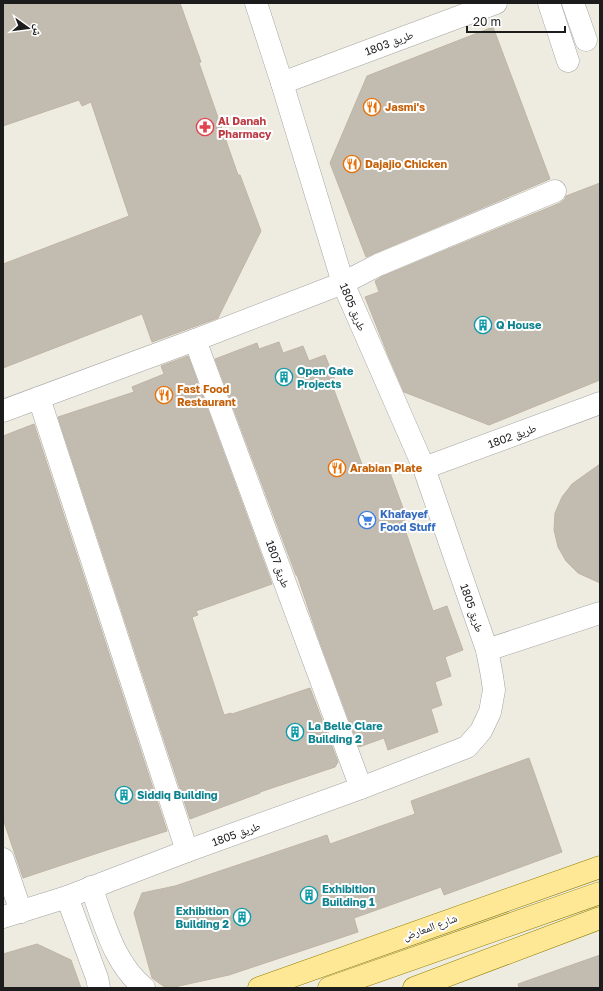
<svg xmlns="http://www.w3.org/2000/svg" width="603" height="991" font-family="'Golos Text','Noto Naskh Arabic',sans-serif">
	<rect width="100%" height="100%" fill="#eeece1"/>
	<g fill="#c2bbb0" stroke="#c0b5a3">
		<path d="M3,3H180L201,62L199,63L238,175H240L261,231L218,318L152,342L142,314L3,368V264L129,216L91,102L82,106L79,100L3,126Z"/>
		<path d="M493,27L550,179L366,257L330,163L367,76Z"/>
		<path d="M600,183V380L489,425L404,392L388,355L365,297L379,292L375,281L383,276L560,203L565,199L566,196Z"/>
		<path d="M279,342L283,353L303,346L309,361L325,355L338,388L334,390L366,475L388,467L407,519L402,521L433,611L447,606L463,650L445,657L451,676L435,682L442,705L431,709L438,732L388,750L384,738L359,747L317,634L297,575H296L215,359L257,343L259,349Z"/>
		<path d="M188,356L272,584L196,611L198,615L192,617L224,715L231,713L232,714L310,688L338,762L335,767L260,792V793L190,819L58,417L134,392L132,387L164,374L161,366Z"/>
		<path d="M34,424L167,831L104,851L23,878L3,819V436Z"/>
		<path d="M600,464V583L578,573L566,561L558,547L554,530L555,513L562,497L572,484Z"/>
		<path d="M529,758L562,852L444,895L441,887L354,918L358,932L229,975L170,988H166L152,978L134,913L142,893L175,886L327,835L330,844L415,814L411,801Z"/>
		<path d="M37,944L71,960L81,988H3V954Z"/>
		<path d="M600,955V988H519L518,984Z"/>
	</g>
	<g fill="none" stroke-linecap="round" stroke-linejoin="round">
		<defs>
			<g id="minor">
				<path d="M549,3L568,61"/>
				<path d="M573,3L586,40"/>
				<path d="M282,83L496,3"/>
				<path d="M195,340L361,788"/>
				<path d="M39,398L187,851"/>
				<path d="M3,411L195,340L343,283L378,265L555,191"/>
				<path d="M424,468L600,403"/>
				<path d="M487,650L600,613"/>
				<path d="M3,859L21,912"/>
				<path d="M91,887C105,924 113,962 144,988"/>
				<path d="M67,897L97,978L99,988"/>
				<path d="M3,917L67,897L187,851L361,788L467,747L481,731L490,712L494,690L492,676L487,650L424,468L343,283L282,83L256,3"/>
			</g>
			<g id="major">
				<path d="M259,988L600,867"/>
				<path d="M329,988L600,893"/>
				<path d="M414,988L600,918"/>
			</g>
		</defs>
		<use href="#minor" stroke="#a3a3a3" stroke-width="23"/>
		<use href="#major" stroke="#938100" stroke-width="23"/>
		<use href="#minor" stroke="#fff" stroke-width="22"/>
		<use href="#major" stroke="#fee795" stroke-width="22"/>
	</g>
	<defs>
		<symbol id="restaurant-ring" viewBox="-11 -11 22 22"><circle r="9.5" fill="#fff" stroke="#e8710a" stroke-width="1.5"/><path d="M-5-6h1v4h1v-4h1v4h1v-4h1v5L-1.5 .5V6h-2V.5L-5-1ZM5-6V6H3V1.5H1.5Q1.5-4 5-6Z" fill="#e8710a"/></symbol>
		<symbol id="pharmacy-ring" viewBox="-11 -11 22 22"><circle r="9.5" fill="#fff" stroke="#e0444e" stroke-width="1.5"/><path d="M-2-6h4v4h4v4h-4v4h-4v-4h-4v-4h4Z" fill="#e0444e"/></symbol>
		<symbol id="building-ring" viewBox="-11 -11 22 22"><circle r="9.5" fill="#fff" stroke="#0f9aa8" stroke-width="1.5"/><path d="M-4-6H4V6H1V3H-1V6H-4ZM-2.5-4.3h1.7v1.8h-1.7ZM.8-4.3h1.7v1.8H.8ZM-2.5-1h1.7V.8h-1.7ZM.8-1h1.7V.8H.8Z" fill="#0f9aa8"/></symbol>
		<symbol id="supermarket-ring" viewBox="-11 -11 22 22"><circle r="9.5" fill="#fff" stroke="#3f7fe0" stroke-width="1.5"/><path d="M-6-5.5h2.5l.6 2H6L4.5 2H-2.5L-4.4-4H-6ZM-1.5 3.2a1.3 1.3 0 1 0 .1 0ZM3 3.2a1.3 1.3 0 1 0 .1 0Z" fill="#3f7fe0"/></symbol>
	</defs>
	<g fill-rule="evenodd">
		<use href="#restaurant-ring" x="362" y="97" width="20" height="20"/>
		<use href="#pharmacy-ring" x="195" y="117" width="20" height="20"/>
		<use href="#restaurant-ring" x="342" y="154" width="20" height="20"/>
		<use href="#building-ring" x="473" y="315" width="20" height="20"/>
		<use href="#building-ring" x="274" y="367" width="20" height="20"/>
		<use href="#restaurant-ring" x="154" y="385" width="20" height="20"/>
		<use href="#restaurant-ring" x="327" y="458" width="20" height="20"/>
		<use href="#supermarket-ring" x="357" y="510" width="20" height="20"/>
		<use href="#building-ring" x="285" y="722" width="20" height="20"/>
		<use href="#building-ring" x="114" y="785" width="20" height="20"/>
		<use href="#building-ring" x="299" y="885" width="20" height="20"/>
		<use href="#building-ring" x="232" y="907" width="20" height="20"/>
	</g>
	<g text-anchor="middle" stroke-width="4" stroke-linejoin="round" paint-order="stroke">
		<g font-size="11" fill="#1c1c1c" stroke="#fff">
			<text transform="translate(389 43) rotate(-21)" y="4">طريق 1803</text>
			<text transform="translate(353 307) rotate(67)" y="4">طريق 1805</text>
			<text transform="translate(512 436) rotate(-20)" y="4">طريق 1802</text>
			<text transform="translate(278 564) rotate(70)" y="4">طريق 1807</text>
			<text transform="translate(472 608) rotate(71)" y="4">طريق 1805</text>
			<text transform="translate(236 834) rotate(-20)" y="4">طريق 1805</text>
			<text transform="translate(430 927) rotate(-20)" y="4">شارع المعارض</text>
		</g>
		<g font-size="11" font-weight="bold" fill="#c56008" stroke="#fff" text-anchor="start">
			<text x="385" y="111">Jasmi's</text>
			<text x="365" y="168">Dajajio Chicken</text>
			<text x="177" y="393">Fast Food<tspan x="177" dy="13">Restaurant</tspan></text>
			<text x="350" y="472">Arabian Plate</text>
		</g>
		<g font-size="11" font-weight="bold" fill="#be3a42" stroke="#fff" text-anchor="start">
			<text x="218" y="125">Al Danah<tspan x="218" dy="13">Pharmacy</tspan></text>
		</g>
		<g font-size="11" font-weight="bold" fill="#0d838f" stroke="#fff" text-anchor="start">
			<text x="496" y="329">Q House</text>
			<text x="297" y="375">Open Gate<tspan x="297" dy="13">Projects</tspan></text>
			<text x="308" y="730">La Belle Clare<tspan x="308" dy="13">Building 2</tspan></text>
			<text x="137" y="799">Siddiq Building</text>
			<text x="322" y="893">Exhibition<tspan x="322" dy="13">Building 1</tspan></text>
			<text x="229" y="915" text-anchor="end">Exhibition<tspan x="229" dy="13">Building 2</tspan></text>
		</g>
		<g font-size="11" font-weight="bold" fill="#366cbe" stroke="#fff" text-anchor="start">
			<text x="380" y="518">Khafayef<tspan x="380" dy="13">Food Stuff</tspan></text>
		</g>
	</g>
	<rect width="603" height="991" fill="none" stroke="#1c1c1c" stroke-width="8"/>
	<g transform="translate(28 28) rotate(104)" stroke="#ffffff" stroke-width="3" paint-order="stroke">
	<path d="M0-3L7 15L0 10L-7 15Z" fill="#1c1c1c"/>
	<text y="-6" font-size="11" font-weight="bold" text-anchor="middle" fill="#1c1c1c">ش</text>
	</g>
	<path d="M467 26v6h98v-6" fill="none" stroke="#1c1c1c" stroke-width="2"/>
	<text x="473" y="26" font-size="12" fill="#1c1c1c" stroke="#ffffff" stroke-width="3" paint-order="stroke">20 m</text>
</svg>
